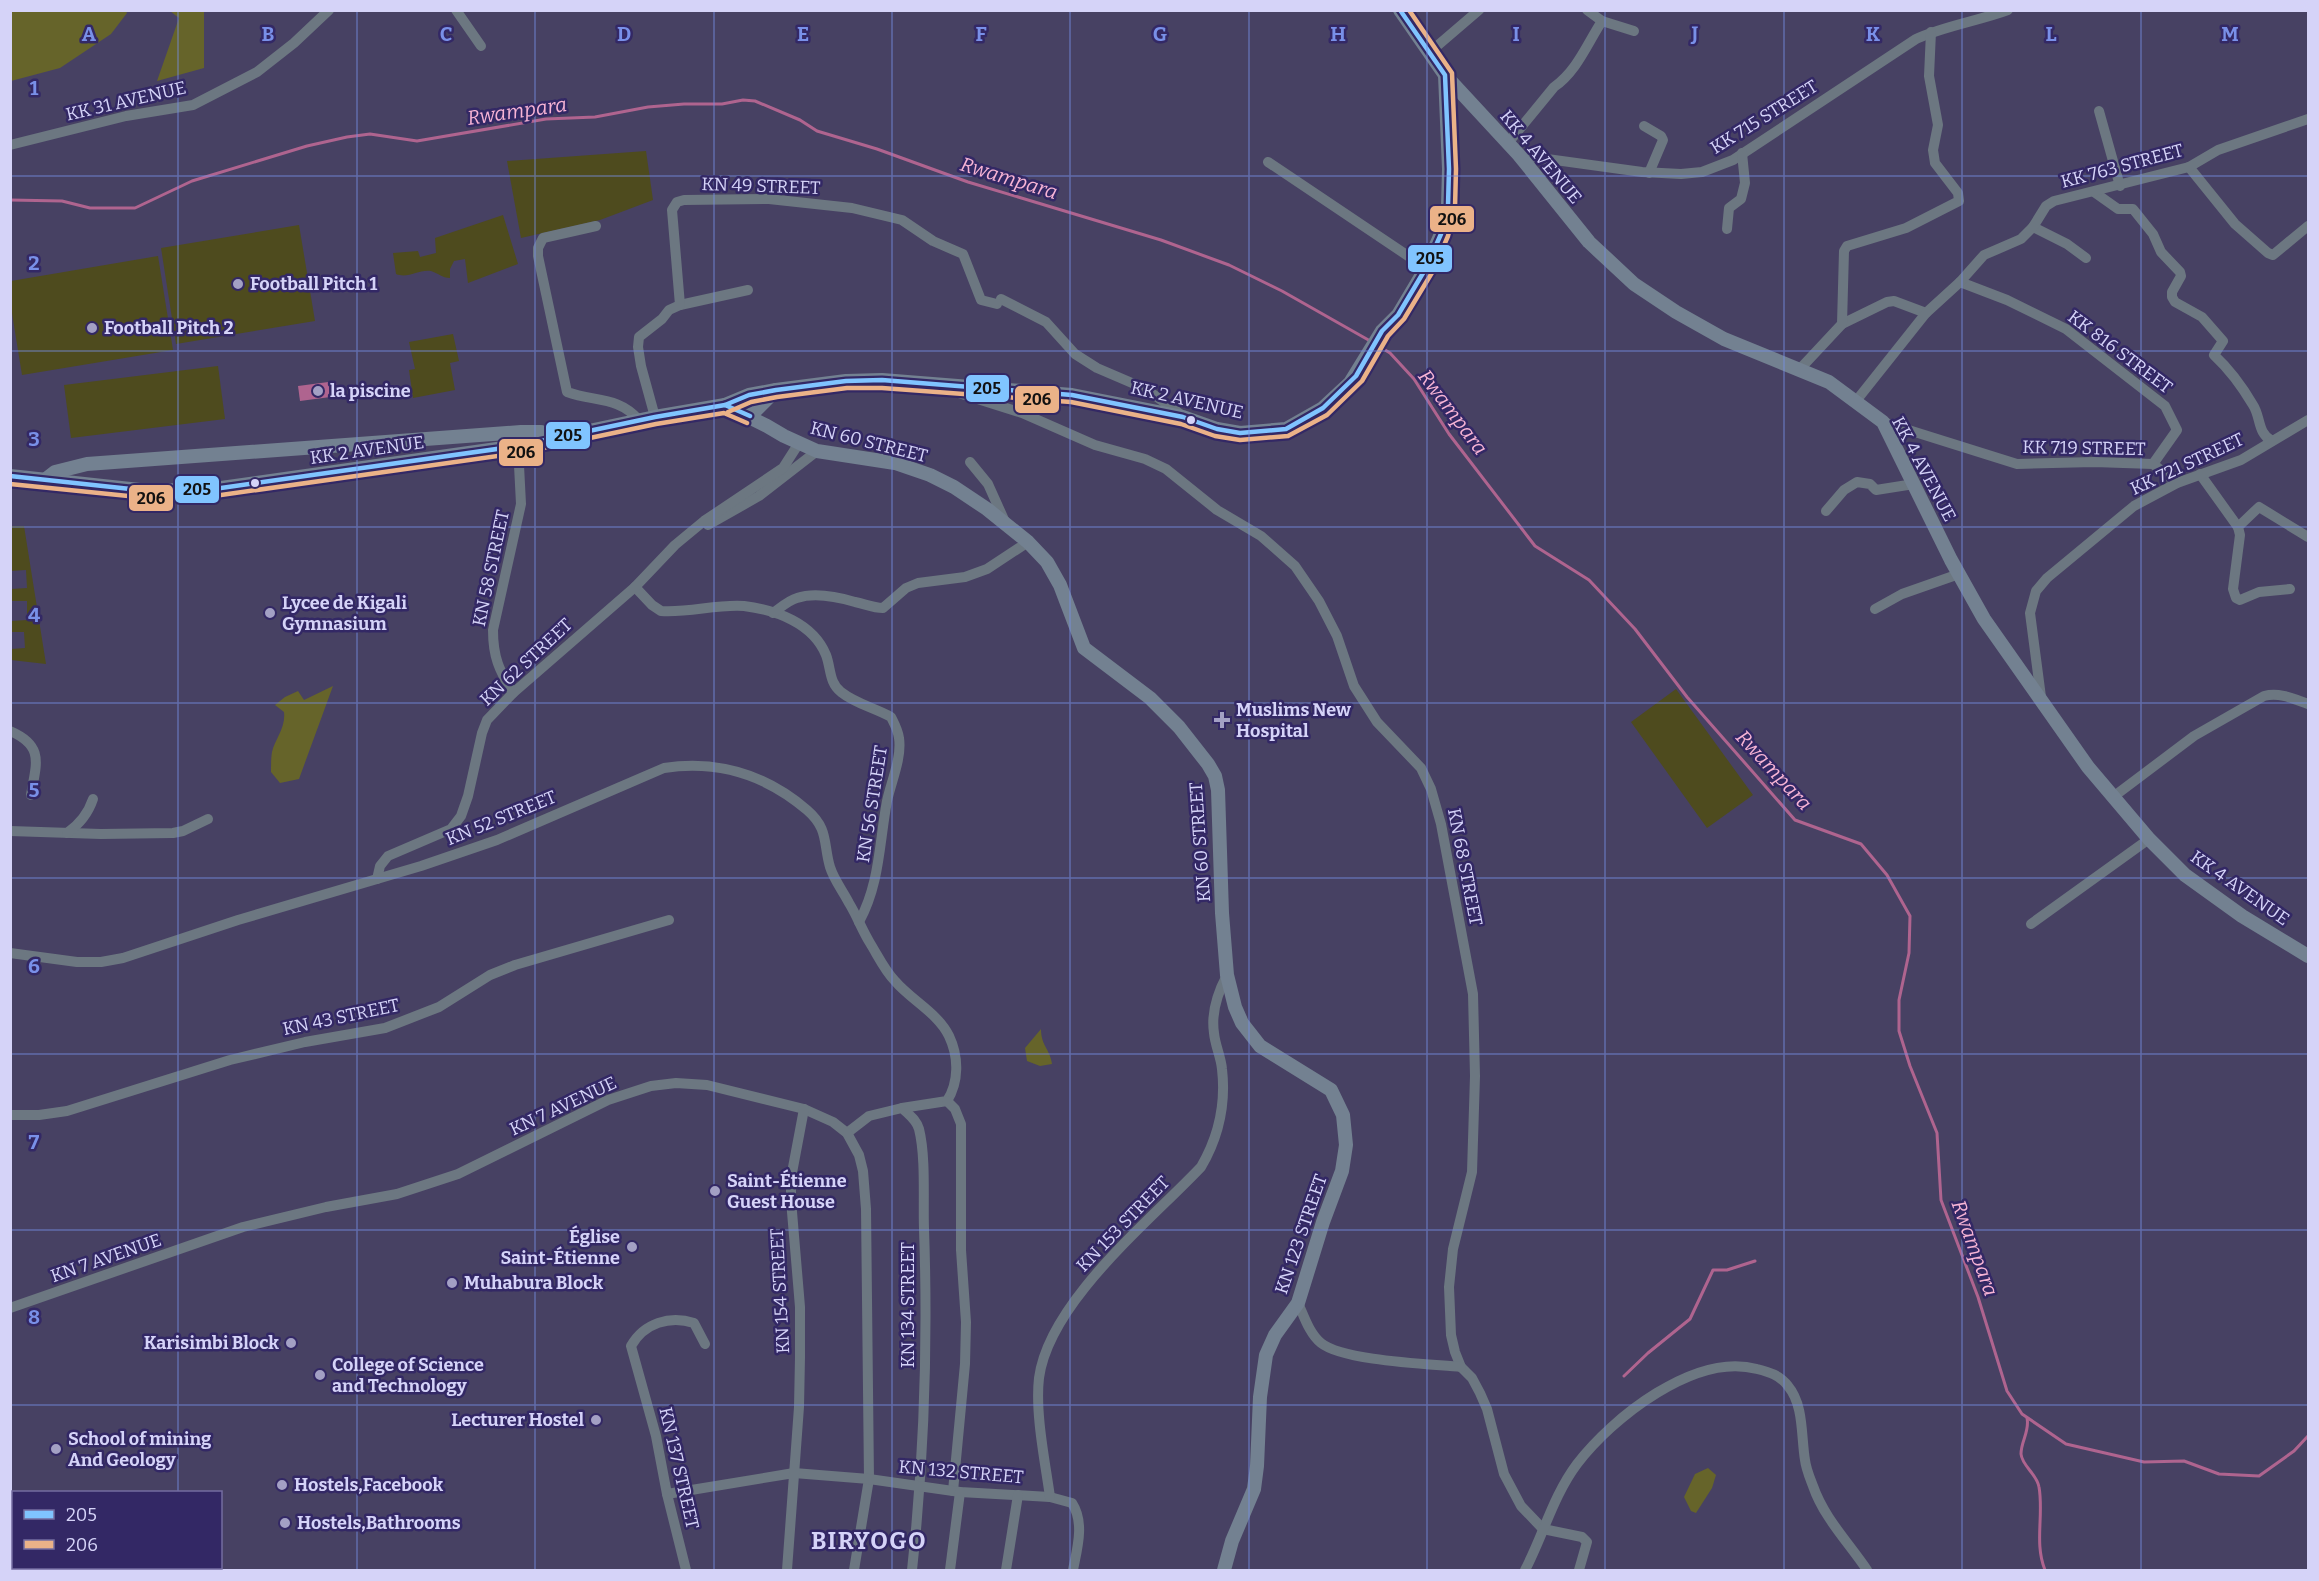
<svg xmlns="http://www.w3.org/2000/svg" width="2319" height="1581" font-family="Bitter,serif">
	<rect width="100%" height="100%" fill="#474163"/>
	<g fill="#4e4b1e">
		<path d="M646,151L653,200L600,220L521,238L507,161Z"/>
		<path d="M503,215L518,264L468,283L465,259L454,261L450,269V278C442,278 438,273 431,271C419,269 408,279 396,274L393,253L418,251L420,257L436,253L435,238Z"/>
		<path d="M299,225L315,321L176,344L161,248Z"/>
		<path d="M158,256L173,350L22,375L11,307V281Z"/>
		<path d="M453,334L459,361L450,363L455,390L413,398L409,370L415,369L409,342Z"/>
		<path d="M218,366L225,419L71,438L64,385Z"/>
		<path d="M11,526H24L46,664L11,660V649L25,648L24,632H11V621L27,620V601H11V589L27,588L26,570L11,571Z"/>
		<path d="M1676,689L1753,795L1707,828L1631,722Z"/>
	</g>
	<g fill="#66642a">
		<path d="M125,10L127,13L111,34L60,68L11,81V11Z"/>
		<path d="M170,11H204V68L157,81L179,18Z"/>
		<path d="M333,686L299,779L280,783L271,772C271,766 271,758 272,752C275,739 286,728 284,712L275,705L285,697L298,691L304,700Z"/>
		<path d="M1041,1029C1041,1046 1050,1049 1052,1064L1040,1066L1027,1061L1025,1048Z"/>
		<path d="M1708,1468L1716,1475L1712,1488L1696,1513L1691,1511L1684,1497L1695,1474Z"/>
	</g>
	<path fill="#af648f" d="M336,381L338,396L300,401L298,386Z"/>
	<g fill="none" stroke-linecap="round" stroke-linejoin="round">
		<g stroke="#af648f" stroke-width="3">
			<path d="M10,200L62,201L90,208H135L192,181L307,146L347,137L370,134L417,141L546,119L595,117L648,107L684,104H722L743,100L755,101L800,120L817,131L877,149L968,182L1161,240L1229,265L1282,291L1372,342"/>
			<path d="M1377,345L1390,353L1414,379L1449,434L1535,546L1589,580L1635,629L1687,697L1795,820L1861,844L1887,875L1910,916L1909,953L1899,1000V1031L1910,1066L1937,1133L1941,1200L1978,1297L2007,1391L2022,1414L2066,1444L2144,1462L2184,1461L2219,1474L2259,1476L2294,1451L2308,1436"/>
			<path d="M1624,1376L1648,1353L1690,1319L1713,1270H1727L1755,1261"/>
			<path d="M2027,1418C2030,1431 2021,1441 2021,1454C2022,1466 2037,1474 2039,1487C2044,1515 2034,1543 2045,1570"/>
		</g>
		<g stroke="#6c7781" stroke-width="10">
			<path d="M456,10L481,46"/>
			<path d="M1587,10L1602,21L1634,31"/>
			<path d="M1430,52L1479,10"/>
			<path d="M2099,111L2120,186"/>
			<path d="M1644,126L1661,136L1663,140L1649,173"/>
			<path d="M1508,143L1554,87C1577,71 1587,44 1602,21"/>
			<path d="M10,145L126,116L193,105L257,72L294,43L329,10"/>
			<path d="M1519,155L1642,172L1681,174L1702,172L1733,160L1916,39C1944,26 1978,21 2008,10"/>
			<path d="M1268,162L1426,268"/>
			<path d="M2189,167L2235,224L2268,253L2273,255L2308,226"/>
			<path d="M2094,192L2118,209H2133L2153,234L2161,252L2180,272L2181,276L2172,292V297L2175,302L2202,317L2223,341L2214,355C2228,368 2243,388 2253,405C2261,417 2257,433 2272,441"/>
			<path d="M596,226L543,238L538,248V256L567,392C595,402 618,396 639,420"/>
			<path d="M2033,227L2067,244L2086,258"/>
			<path d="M1727,229L1729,208L1741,199L1745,183L1742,153"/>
			<path d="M1960,282L2007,300L2066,329L2165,406L2177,430L2153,464"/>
			<path d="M1001,299L1046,322L1075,354L1097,368L1146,389L1183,416"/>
			<path d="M680,305L748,290"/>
			<path d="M1842,324L1887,302L1894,301L1926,313"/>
			<path d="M1799,370L1842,324L1844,251L1847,246L1906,228L1959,201L1958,193L1935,163L1933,150L1938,125L1929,76L1931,32"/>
			<path d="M946,389L1022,413L1095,445L1145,459L1166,469L1217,510L1261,536L1295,566L1319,601L1337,636L1354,686L1377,722L1421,768L1431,789L1441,824L1473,994L1475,1076L1472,1172L1453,1249L1449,1287L1451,1335L1455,1352L1461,1367L1472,1378L1480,1393L1487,1409L1504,1474L1521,1506L1543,1529L1582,1537L1587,1542L1579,1570"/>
			<path d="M1856,401L1926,313L1960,282L1984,255L2021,239L2033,227L2046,206L2054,201L2189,167L2218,150L2308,119"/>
			<path d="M655,417L641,366L638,347L639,337L662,319L669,310L680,305L672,210L677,202L684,200L769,199L852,208L902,220L933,241L963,254L981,300L997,304"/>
			<path d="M1883,422L2017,464L2094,462L2153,464L2177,483"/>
			<path d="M970,462L988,484L1006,524"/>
			<path d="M2200,474L2238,527"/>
			<path d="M1826,511L1844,490L1857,482L1870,484L1876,490L1914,484"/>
			<path d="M708,525L759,496L817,451"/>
			<path d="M635,587L652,605L661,611C689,613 716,604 744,606C776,610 813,623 826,655C831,668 829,683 841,692C856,704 875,708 891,717C894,723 898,730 899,738C902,758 891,782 887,801C879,844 880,883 859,922"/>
			<path d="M2290,589L2259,592L2240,600L2236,598L2233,589L2240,535L2238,527L2259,507L2308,537"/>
			<path d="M1875,609L1902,594L1959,574"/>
			<path d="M773,613C780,608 789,600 797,598C815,592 838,597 855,602C865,604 873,608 883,608L906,588L918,583L965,577L987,569L1028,542"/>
			<path d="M513,693C499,670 493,657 493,630L521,504L518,446"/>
			<path d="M2041,697L2030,613L2036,591L2047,578L2134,506L2177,483L2241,460L2308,420"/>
			<path d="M10,731C45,746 36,764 31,795"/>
			<path d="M2113,797L2194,736L2264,696C2280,692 2294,699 2308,704"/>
			<path d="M10,831L101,834L173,833L183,831L208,819"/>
			<path d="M67,833C80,824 88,814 93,799"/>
			<path d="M377,879L380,866L388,856L451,829L461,816L468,796L482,733L487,720L513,693L635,587L675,545L704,521L783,468L799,443"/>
			<path d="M2031,924L2149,839"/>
			<path d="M10,953L77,962H101L123,958L238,920L421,866L497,840L664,768C718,760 765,774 807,810C829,829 823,843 830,867C834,880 843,891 849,903C857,916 862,930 870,943C878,956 885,971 895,981C911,1000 938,1013 949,1036C959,1057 959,1082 947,1101L902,1108"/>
			<path d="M947,1101L955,1109L961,1124V1250L966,1322L965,1364L953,1491"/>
			<path d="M10,1115H39L67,1111L230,1060L305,1042L385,1028L439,1007L490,975L515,965L669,920"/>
			<path d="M847,1133L869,1116L902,1108C909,1115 916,1119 919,1129C926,1157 923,1200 924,1229C928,1343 924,1458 912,1570"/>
			<path d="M1298,1303C1304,1316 1309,1333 1321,1343C1343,1361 1431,1364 1461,1367"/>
			<path d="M10,1308L243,1227L326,1207L397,1194L458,1174L608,1100L651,1086L676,1083L707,1085L804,1109L833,1122L847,1133L859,1155L863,1171L866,1209L869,1479L854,1570"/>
			<path d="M667,1494L794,1473L869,1479L960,1492L1050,1497L1072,1503C1085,1523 1077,1549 1073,1570"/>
			<path d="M1050,1497C1045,1461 1035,1413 1039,1378C1049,1302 1150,1221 1201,1167C1218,1138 1226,1104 1222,1069C1221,1057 1215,1045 1214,1033C1211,1013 1218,992 1227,975"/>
			<path d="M686,1570L667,1494L656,1436L631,1346C644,1323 670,1315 694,1323L705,1344"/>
			<path d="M787,1570L799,1407L800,1357V1307L791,1200V1178L804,1109"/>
			<path d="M950,1570L960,1492"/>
			<path d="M1006,1570L1018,1495"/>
			<path d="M1525,1570C1543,1536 1553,1496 1577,1464C1612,1418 1695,1352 1757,1369C1769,1372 1780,1375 1788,1386C1804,1405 1801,1436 1805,1460C1806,1469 1810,1478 1813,1486C1824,1518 1849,1543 1867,1570"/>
		</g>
		<g stroke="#738191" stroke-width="14">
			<path d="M1400,10L1445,75L1519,155L1589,242L1634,284L1676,312L1724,339L1829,382L1883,422L1951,560L1984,619L2088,767L2149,839L2185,875L2242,916L2308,956"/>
			<path d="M725,405L749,395L776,390L846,381L882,380L1072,395L1183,417L1217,429L1240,433L1286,429L1323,408L1350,383L1382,331L1398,315L1426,268L1441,234L1448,206L1449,169L1445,75"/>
			<path d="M750,416L776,390"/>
			<path d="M10,476L149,491L214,489L518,446L655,417L725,405L767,426L784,436L817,451L895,463L930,475L954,487L987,509L1028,542L1047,562L1060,585L1084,648L1150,698L1179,727L1208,764L1215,776L1218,790L1222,913L1227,975L1235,1007L1242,1023L1260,1046L1331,1090L1343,1115L1346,1145L1342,1171L1323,1222L1298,1303L1275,1335L1266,1355L1260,1397L1257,1466L1254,1489L1232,1541L1224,1570"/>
			<path d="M46,479L55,472L87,464L521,432H541L550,439"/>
		</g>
		<defs>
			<g id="bus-1">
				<path d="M725,405L749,395L776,390L846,381L882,380L1072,395L1183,417L1217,429L1240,433L1286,429L1323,408L1356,376L1382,331L1398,315L1426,268L1441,234L1448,206L1449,169L1445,75L1400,10"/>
				<path d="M10,476L149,491L214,489L518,446L655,417L725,405L750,416"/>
			</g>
			<g id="bus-2">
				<path d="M728,412L751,402L777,397L847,388H882L1071,402L1181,424L1215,436L1240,440L1288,436L1327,415L1362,381L1388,336L1404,319L1433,271L1448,236L1455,208L1456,169L1452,73L1409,10"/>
				<path d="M10,484L148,498L214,496L519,453L656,424L724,413L747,423"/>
			</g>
		</defs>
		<use href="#bus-1" stroke="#332865" stroke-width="9"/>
		<use href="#bus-2" stroke="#332865" stroke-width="9"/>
		<use href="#bus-1" stroke="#80c4ff" stroke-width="4.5"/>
		<use href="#bus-2" stroke="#ebb288" stroke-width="4.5"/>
	</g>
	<path fill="none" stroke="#7990e8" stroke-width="1.5" stroke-opacity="0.55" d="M178,10V1492M357,10V1570M535,10V1570M714,10V1570M892,10V1570M1070,10V1570M1249,10V1570M1427,10V1570M1605,10V1570M1784,10V1570M1962,10V1570M2141,10V1570M10,176H2308M10,351H2308M10,527H2308M10,703H2308M10,878H2308M10,1054H2308M10,1230H2308M10,1405H2308M178,1568V1570"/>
	<g fill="#a3a0c4" stroke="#332865" stroke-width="2">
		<circle cx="238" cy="284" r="6"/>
		<circle cx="92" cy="328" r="6"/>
		<circle cx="318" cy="391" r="6"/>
		<circle cx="270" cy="613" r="6"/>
		<path d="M1219 711h6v6h6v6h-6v6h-6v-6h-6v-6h6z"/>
		<circle cx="715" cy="1191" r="6"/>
		<circle cx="632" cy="1247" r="6"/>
		<circle cx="452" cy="1283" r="6"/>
		<circle cx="291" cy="1343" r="6"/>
		<circle cx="320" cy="1375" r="6"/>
		<circle cx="596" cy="1420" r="6"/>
		<circle cx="56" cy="1449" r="6"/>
		<circle cx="282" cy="1485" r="6"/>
		<circle cx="285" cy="1523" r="6"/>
	</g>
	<g fill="#d5d3f8" stroke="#332865" stroke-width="2">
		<circle cx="1191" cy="420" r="5"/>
		<circle cx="255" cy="483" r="5"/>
	</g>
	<g text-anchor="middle" stroke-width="5" stroke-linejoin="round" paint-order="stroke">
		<g font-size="18" fill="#d5d3f8" stroke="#332865">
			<text transform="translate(126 101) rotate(-13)" y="6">KK 31 AVENUE</text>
			<text transform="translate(1764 117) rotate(-32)" y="6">KK 715 STREET</text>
			<text transform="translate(1541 157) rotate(50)" y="6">KK 4 AVENUE</text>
			<text transform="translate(2122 166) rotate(-15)" y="6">KK 763 STREET</text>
			<text transform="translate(761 186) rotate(2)" y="6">KN 49 STREET</text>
			<text transform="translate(2120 352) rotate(37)" y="6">KK 816 STREET</text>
			<text transform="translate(1187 400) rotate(13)" y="6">KK 2 AVENUE</text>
			<text transform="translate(869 442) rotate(14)" y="6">KN 60 STREET</text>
			<text transform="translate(2084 448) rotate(1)" y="6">KK 719 STREET</text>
			<text transform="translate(367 450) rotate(-8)" y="6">KK 2 AVENUE</text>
			<text transform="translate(2187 464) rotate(-25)" y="6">KK 721 STREET</text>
			<text transform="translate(1924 469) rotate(62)" y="6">KK 4 AVENUE</text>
			<text transform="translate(491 568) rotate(-78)" y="6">KN 58 STREET</text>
			<text transform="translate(526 662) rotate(-43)" y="6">KN 62 STREET</text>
			<text transform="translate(872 804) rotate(-81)" y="6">KN 56 STREET</text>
			<text transform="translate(501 818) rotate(-22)" y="6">KN 52 STREET</text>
			<text transform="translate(1200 842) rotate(-94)" y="6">KN 60 STREET</text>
			<text transform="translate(1465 867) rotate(79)" y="6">KN 68 STREET</text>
			<text transform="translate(2240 888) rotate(35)" y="6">KK 4 AVENUE</text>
			<text transform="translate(341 1017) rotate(-12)" y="6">KN 43 STREET</text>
			<text transform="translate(563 1106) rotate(-25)" y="6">KN 7 AVENUE</text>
			<text transform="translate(1123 1224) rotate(-46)" y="6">KN 153 STREET</text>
			<text transform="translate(1301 1234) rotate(-71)" y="6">KN 123 STREET</text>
			<text transform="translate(106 1258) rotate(-19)" y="6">KN 7 AVENUE</text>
			<text transform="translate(780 1291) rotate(-93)" y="6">KN 154 STREET</text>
			<text transform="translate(908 1305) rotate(-90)" y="6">KN 134 STREET</text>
			<text transform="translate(679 1468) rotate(77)" y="6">KN 137 STREET</text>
			<text transform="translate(961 1472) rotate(5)" y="6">KN 132 STREET</text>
		</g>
		<g font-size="18" font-weight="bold" fill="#d5d3f8" stroke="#332865" text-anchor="start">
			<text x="250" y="290">Football Pitch 1</text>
			<text x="104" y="334">Football Pitch 2</text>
			<text x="330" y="397">la piscine</text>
			<text x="282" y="609">Lycee de Kigali<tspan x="282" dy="21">Gymnasium</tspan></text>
			<text x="1236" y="716">Muslims New<tspan x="1236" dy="21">Hospital</tspan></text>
			<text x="727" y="1187">Saint-Étienne<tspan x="727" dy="21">Guest House</tspan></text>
			<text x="620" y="1243" text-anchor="end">Église<tspan x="620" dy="21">Saint-Étienne</tspan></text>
			<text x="464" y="1289">Muhabura Block</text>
			<text x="279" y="1349" text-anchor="end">Karisimbi Block</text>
			<text x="332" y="1371">College of Science<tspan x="332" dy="21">and Technology</tspan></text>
			<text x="584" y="1426" text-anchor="end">Lecturer Hostel</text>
			<text x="68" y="1445">School of mining<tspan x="68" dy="21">And Geology</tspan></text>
			<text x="294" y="1491">Hostels,Facebook</text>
			<text x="297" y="1529">Hostels,Bathrooms</text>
		</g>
		<g font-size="20" font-style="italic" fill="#f7b4d5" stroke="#332865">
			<text transform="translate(517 111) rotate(-8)" y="7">Rwampara</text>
			<text transform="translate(1009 178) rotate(17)" y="7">Rwampara</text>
			<text transform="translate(1453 412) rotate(53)" y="7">Rwampara</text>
			<text transform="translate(1774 770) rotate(47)" y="7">Rwampara</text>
			<text transform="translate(1975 1248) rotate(70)" y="7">Rwampara</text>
		</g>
		<g font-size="24" font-weight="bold" letter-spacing="1.5" fill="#d5d3f8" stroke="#332865">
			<text x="869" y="1549">BIRYOGO</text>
		</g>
	</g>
	<g font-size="20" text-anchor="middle" font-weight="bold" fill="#7990e8" stroke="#332865" stroke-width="5" stroke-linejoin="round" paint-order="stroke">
		<text x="89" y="41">A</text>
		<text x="268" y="41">B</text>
		<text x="446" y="41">C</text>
		<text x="624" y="41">D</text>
		<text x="803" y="41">E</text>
		<text x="981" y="41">F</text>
		<text x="1160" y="41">G</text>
		<text x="1338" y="41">H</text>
		<text x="1516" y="41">I</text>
		<text x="1695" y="41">J</text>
		<text x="1873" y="41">K</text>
		<text x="2051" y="41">L</text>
		<text x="2230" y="41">M</text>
		<text x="34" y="95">1</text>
		<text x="34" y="270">2</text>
		<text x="34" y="446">3</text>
		<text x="34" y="622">4</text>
		<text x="34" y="797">5</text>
		<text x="34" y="973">6</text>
		<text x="34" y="1149">7</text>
		<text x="34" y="1324">8</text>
	</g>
	<g stroke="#332865" stroke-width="2">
		<rect x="1429" y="205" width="46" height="28" rx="6" fill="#ebb288"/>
		<rect x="1407" y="244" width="46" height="29" rx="6" fill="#80c4ff"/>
		<rect x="965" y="374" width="45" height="29" rx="6" fill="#80c4ff"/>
		<rect x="1014" y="385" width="46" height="29" rx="6" fill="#ebb288"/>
		<rect x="545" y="421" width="46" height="29" rx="6" fill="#80c4ff"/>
		<rect x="498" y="438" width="46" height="29" rx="6" fill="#ebb288"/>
		<rect x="174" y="475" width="46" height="29" rx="6" fill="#80c4ff"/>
		<rect x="128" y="484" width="46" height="28" rx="6" fill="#ebb288"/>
	</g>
	<g font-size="16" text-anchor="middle" font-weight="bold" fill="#111">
		<text x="1452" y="225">206</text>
		<text x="1430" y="264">205</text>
		<text x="987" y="394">205</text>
		<text x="1037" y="405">206</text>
		<text x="568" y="441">205</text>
		<text x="521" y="458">206</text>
		<text x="197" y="495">205</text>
		<text x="151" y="504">206</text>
	</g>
	<rect width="2319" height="1581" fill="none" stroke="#d5d3f8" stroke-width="24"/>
	<rect x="12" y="1491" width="210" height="78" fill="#332865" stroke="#746ca0" stroke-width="1.5"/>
	<rect x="24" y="1510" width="30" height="9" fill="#80c4ff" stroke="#746ca0" stroke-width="1.5"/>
	<text x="66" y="1521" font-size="18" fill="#d5d3f8">205</text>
	<rect x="24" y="1540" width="30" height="9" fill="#ebb288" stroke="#746ca0" stroke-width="1.5"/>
	<text x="66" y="1551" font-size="18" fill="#d5d3f8">206</text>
</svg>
